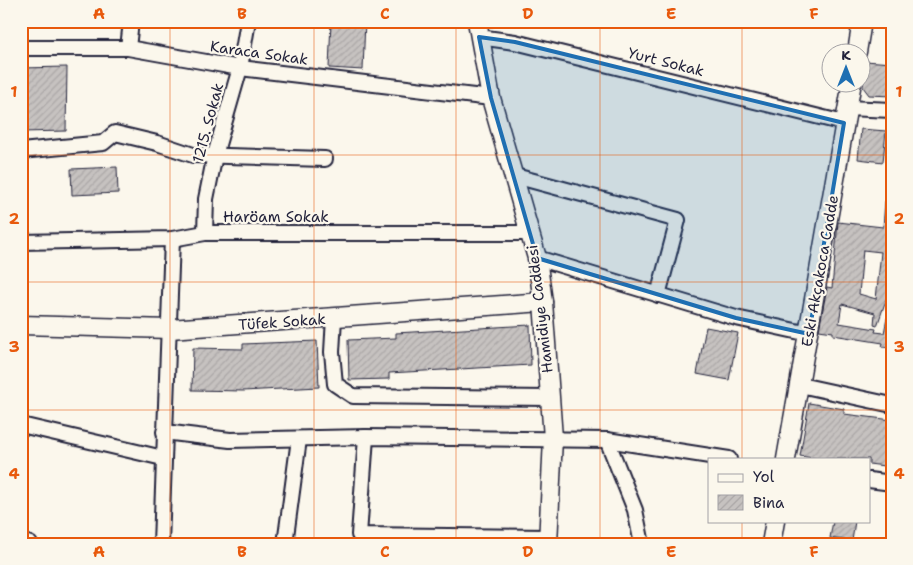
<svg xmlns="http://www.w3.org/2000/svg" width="913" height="565" font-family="'Shantell Sans',sans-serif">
	<defs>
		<pattern id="building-hatch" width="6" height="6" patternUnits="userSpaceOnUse" patternTransform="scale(1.25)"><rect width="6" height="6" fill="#c6c2c0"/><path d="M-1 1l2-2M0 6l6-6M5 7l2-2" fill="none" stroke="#aaa6a6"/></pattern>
	</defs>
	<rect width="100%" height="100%" fill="#fbf7ec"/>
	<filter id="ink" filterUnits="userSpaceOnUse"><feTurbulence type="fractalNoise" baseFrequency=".02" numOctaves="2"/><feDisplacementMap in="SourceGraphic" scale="10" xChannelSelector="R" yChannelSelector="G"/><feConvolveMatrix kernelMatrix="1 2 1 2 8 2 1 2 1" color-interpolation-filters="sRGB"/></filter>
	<g filter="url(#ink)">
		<g fill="url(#building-hatch)" stroke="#22223b" fill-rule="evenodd">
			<path d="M331,21H365L363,70L329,68Z"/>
			<path d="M865,61L892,63V96L869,95L863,87Z"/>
			<path d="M67,67L66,131L21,132V68Z"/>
			<path d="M861,129L886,131L883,162L858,159Z"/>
			<path d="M117,167L118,193L72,195L71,169Z"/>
			<path d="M885,201L892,202V298L887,297L877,326L874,325L875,313L842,304L839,323L876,329L875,332L884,333L887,318L892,319V348L882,347L883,343L833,335V332L819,330L827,287L832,288L838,222L883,227ZM863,250L881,252L876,299L859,294Z"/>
			<path d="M530,325L531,365L389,373V379L349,380L348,340L396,338V333Z"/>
			<path d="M706,327L738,333L729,380L697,374Z"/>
			<path d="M317,341L319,387L243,391L192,390L193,348L243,349V344Z"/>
			<path d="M809,403L844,409V414L892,420V467L869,464V459H820L800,456Z"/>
			<path d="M833,521H855L852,541L830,538Z"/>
		</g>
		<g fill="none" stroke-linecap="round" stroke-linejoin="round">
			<defs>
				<g id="minor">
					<path d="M479,37L515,42L844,123"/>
					<path d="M21,48H128L240,68L491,98"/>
					<path d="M128,48L131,21"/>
					<path d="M847,108L892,110"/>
					<path d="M21,151L103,143L115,133L157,143L193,155L325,159"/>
					<path d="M515,176L678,220L658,295"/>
					<path d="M205,233L206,199L215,155L240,68L248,21"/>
					<path d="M21,242L172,239L205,233H530"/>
					<path d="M537,258L736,318L809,334"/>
					<path d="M334,318L332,352L335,384L353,396L550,398"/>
					<path d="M800,385L892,405"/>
					<path d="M21,425L163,458"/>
					<path d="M164,432L230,440L366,437L607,440L729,459"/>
					<path d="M366,437L359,535L549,537"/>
					<path d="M607,440L635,510L642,544"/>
					<path d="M869,480L892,483"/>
					<path d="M21,541L30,544"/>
					<path d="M161,544L172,239"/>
					<path d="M285,544L299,439"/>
				</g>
				<g id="tertiary">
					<path d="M477,21L491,98L537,258L543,302L553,438L548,544"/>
					<path d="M857,52L862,21"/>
					<path d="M21,325L170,329L543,302"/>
					<path d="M786,459L852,82"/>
					<path d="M771,544L775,521"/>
				</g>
			</defs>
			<use href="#minor" stroke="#22223b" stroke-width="18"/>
			<use href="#tertiary" stroke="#22223b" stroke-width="21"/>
			<use href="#minor" stroke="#fbf7ec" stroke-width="14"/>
			<use href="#tertiary" stroke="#fbf7ec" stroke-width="18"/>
		</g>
	</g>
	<path fill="#1f6fb2" fill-opacity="0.2" stroke="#1f6fb2" stroke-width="4" stroke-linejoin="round" d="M479,37L515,42L844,123L809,334L736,318L537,258L491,98Z"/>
	<path fill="none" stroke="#e8590c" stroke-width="1" stroke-opacity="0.55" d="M170,21V544M314,21V544M456,21V544M600,21V544M742,21V459M21,155H892M21,282H892M21,410H892M742,521V544"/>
	<g text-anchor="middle" stroke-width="4.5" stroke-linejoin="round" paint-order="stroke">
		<g font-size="15" fill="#22223b" stroke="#fbf7ec">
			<text transform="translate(259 53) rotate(8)" y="5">Karaca Sokak</text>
			<text transform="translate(666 62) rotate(14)" y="5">Yurt Sokak</text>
			<text transform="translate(208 123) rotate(-75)" y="5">1215. Sokak</text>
			<text x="276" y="222">Haröam Sokak</text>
			<text transform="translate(820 271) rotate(-80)" y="5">Eski Akçakoca Cadde</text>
			<text transform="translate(540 309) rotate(-97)" y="5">Hamidiye Caddesi</text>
			<text transform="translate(282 322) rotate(-4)" y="5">Tüfek Sokak</text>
		</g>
	</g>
	<rect width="913" height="565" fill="none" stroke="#fbf7ec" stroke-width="55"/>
	<rect x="708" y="458" width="162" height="65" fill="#fbf7ec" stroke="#a4a2a5"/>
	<rect x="718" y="474" width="25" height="8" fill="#fbf7ec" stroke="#a4a2a5"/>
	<text x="753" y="482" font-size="15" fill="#22223b">Yol</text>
	<rect x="718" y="495" width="25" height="15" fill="url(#building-hatch)" stroke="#a4a2a5"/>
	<text x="753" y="508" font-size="15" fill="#22223b">Bina</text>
	<g transform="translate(846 68)"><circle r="24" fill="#fbf7ec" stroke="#a4a2a5"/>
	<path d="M0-4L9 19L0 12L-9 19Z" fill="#1f6fb2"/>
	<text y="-8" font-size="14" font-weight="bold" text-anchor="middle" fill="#22223b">K</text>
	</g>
	<rect x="28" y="28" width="858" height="510" fill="none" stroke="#e8590c" stroke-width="2"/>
	<g font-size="16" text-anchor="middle" font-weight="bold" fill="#e8590c">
		<text x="99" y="19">A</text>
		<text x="242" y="19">B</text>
		<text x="385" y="19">C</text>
		<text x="528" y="19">D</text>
		<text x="671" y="19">E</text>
		<text x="814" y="19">F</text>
		<text x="14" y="97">1</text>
		<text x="899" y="97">1</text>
		<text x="14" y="224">2</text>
		<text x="899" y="224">2</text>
		<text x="14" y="352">3</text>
		<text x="899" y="352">3</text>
		<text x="14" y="479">4</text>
		<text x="899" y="479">4</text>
		<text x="99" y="557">A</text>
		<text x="242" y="557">B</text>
		<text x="385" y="557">C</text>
		<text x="528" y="557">D</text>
		<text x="671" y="557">E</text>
		<text x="814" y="557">F</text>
	</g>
</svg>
